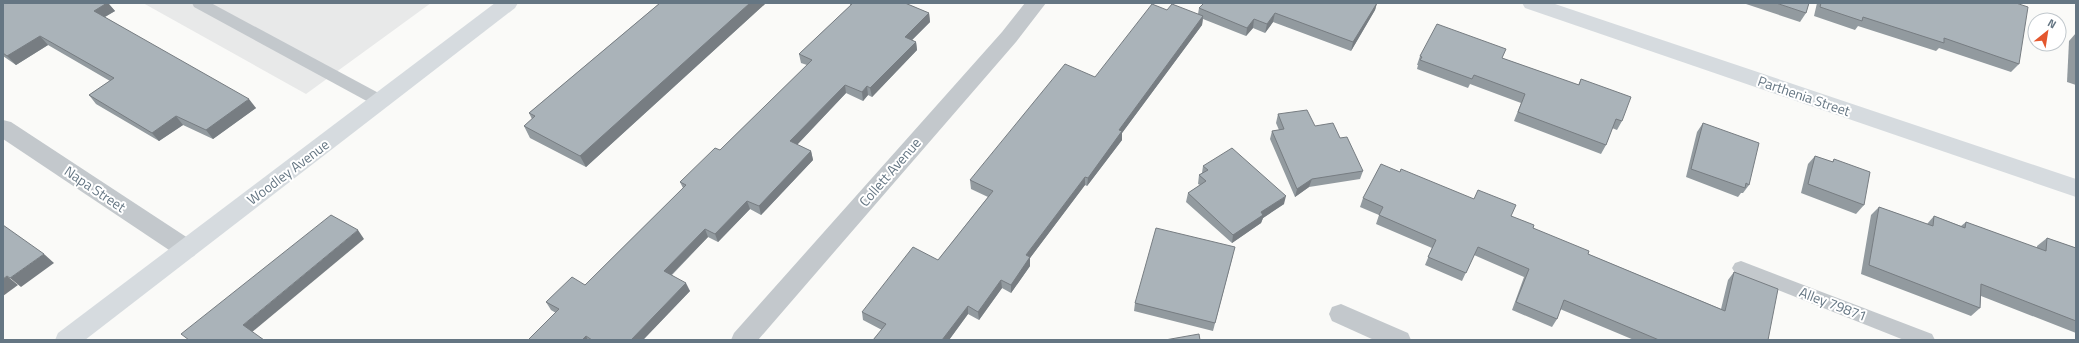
<svg xmlns="http://www.w3.org/2000/svg" width="2079" height="343" font-family="'Titillium Web',sans-serif">
	<rect width="100%" height="100%" fill="#fafaf8"/>
	<path fill="#e8e9e9" d="M143,3H431L306,94Z"/>
	<g fill="none" stroke-linecap="round" stroke-linejoin="round">
		<g fill="#c3c8cc" fill-rule="evenodd">
			<path d="M192,3H211L386,97L388,101L386,105L380,107L374,105L194,7Z"/>
			<path d="M1741,261L1932,334L1935,340H1904L1735,273L1732,268L1735,263Z"/>
		</g>
		<g fill="#c3c8cc" fill-rule="evenodd">
			<path d="M1025,3H1046L1016,42L758,340H731L734,333L1002,32Z"/>
			<path d="M3,120L11,122L194,242L198,249L194,256L186,258L178,256L3,139Z"/>
			<path d="M1341,304L1408,333L1411,340H1374L1332,321L1329,314L1332,307Z"/>
		</g>
		<path fill="#d6dbdf" fill-rule="evenodd" d="M1522,3H1552L2076,179V197L1525,8Z"/>
		<path fill="#d6dbdf" fill-rule="evenodd" d="M495,3H518L515,8L85,340H55L58,333Z"/>
	</g>
	<g fill="#929a9f">
		<path d="M3,3H108L115,11L105,17L256,108L213,139L183,125L159,141L96,104L89,95L110,81L48,45L16,65L3,56Z"/>
		<path d="M660,3H766L586,167L530,138L524,126L532,119L529,113Z"/>
		<path d="M850,3H905L929,13L930,22L912,40L916,42L917,50L872,97L868,95L863,101L846,93L797,145L811,151L813,160L761,215L750,209L718,242L708,237L672,275L690,291L643,340H528L556,313L551,310L546,302L585,285L683,188L680,182L720,150L807,65L801,63L799,54L850,6Z"/>
		<path d="M1204,3H1377L1375,10L1351,51L1273,22L1265,33L1253,28L1246,36L1203,19L1202,25L1122,133V140L1087,186L1085,185L1030,258V266L1011,293L1002,288L979,320L968,314L949,340H873L882,330L863,320L862,312L938,260L988,197L971,189L970,180L1095,77L1167,10L1198,14L1199,8Z"/>
		<path d="M1743,3H1809L1806,13L1800,22Z"/>
		<path d="M1817,3H2016L2019,64L2011,72L1939,48L1936,51L1858,26L1855,30L1814,16Z"/>
		<path d="M2076,33V85L2067,82L2069,41Z"/>
		<path d="M1420,56L1502,58L1578,85L1581,79L1622,121L1617,130L1612,128L1606,145L1601,154L1514,121L1521,103L1470,84L1468,88L1417,69L1418,65H1417Z"/>
		<path d="M1278,114L1315,126L1340,138L1363,171L1360,179L1309,187L1295,197L1270,139L1272,131L1279,130L1276,123Z"/>
		<path d="M1703,123L1749,185L1743,193H1741L1738,197L1686,177L1697,132Z"/>
		<path d="M1815,156L1832,162L1834,159L1864,205L1856,214L1801,193L1808,164Z"/>
		<path d="M1203,166L1284,204L1263,218L1261,223L1232,243L1186,202L1188,193L1200,185L1198,184L1199,175L1202,173Z"/>
		<path d="M1363,198L1511,216L1533,228L1588,254L1721,309L1728,280L1734,272L1768,340H1634L1560,309L1557,319L1552,327L1512,310L1524,277L1474,255L1462,281L1425,265L1432,248L1376,224L1379,215L1360,207Z"/>
		<path d="M1879,207L1927,224L1934,216L1961,226L1966,222L2037,248V246L2047,238L2076,248V333L1981,296L1980,308L1971,316L1861,274L1871,215Z"/>
		<path d="M1233,255L1213,331L1134,311L1135,303Z"/>
	</g>
	<g fill="#777d82">
		<path d="M107,3H108L115,11L101,19L94,11Z"/>
		<path d="M750,3H766L586,167L580,156Z"/>
		<path d="M1377,3L1375,10L1351,51L1353,42Z"/>
		<path d="M929,13L930,22L906,46L905,37Z"/>
		<path d="M1275,13L1273,22L1265,33L1267,24Z"/>
		<path d="M1203,16L1202,25L1122,133V140L1087,186L1088,178L1119,130Z"/>
		<path d="M1254,19L1253,28L1246,36L1247,28Z"/>
		<path d="M40,36L48,45L16,65L7,56Z"/>
		<path d="M916,42L917,50L872,97L870,88Z"/>
		<path d="M845,85L846,93L792,150L790,141Z"/>
		<path d="M867,86L868,95L863,101L862,92Z"/>
		<path d="M249,99L256,108L213,139L206,130Z"/>
		<path d="M176,116L183,125L159,141L152,133Z"/>
		<path d="M811,151L813,160L761,215L759,206Z"/>
		<path d="M1085,177V185L1030,258V266L1011,293V285L1026,255Z"/>
		<path d="M1312,179L1309,187L1295,197L1297,189Z"/>
		<path d="M1286,196L1284,204L1263,218L1261,223L1232,243L1233,235L1261,212Z"/>
		<path d="M747,201L750,209L718,242L715,234Z"/>
		<path d="M705,229L708,237L667,279L664,271Z"/>
		<path d="M358,230L364,239L251,333L243,325Z"/>
		<path d="M44,254L54,263L21,287L10,278Z"/>
		<path d="M7,276L18,285L3,296V279Z"/>
		<path d="M1001,280L1002,288L979,320L978,312Z"/>
		<path d="M686,283L690,291L643,340H631Z"/>
		<path d="M968,306V314L949,340H942Z"/>
		<path d="M586,336L588,340H582Z"/>
	</g>
	<g fill="#aab3b9" stroke="#777d82">
		<path d="M3,3H107L94,11L249,99L206,130L176,116L152,133L89,95L114,78L40,36L7,56L3,53Z"/>
		<path d="M660,3H750L580,156L524,126L535,116L529,113Z"/>
		<path d="M853,3H905L929,13L905,37L916,42L870,88L867,86L862,92L845,85L790,141L811,151L759,206L747,201L715,234L705,229L664,271L686,283L631,340H592L586,336L582,340H528L559,309L546,302L572,277L585,285L686,185L680,182L715,148L720,150L812,60L799,54Z"/>
		<path d="M1204,3H1377L1353,42L1275,13L1267,24L1254,19L1247,28L1199,8Z"/>
		<path d="M1776,3H1809L1806,13Z"/>
		<path d="M1821,3H2016L2028,7L2019,64L1944,38V43L1863,17L1862,21L1820,7Z"/>
		<path d="M1152,4L1167,10L1172,4L1203,16L1119,130L1122,131L1088,178L1085,177L1026,255L1030,257L1011,285L1001,280L978,312L968,306L942,340H873L886,324L862,312L913,247L938,260L993,191L970,180L1065,64L1095,77Z"/>
		<path d="M1437,24L1506,49L1502,58L1579,85L1581,79L1631,97L1622,121L1616,119L1606,145L1518,112L1525,94L1474,75L1472,79L1420,60L1422,57L1420,56Z"/>
		<path d="M1307,110L1315,126L1333,123L1340,138L1347,137L1363,171L1312,179L1297,189L1272,131L1284,129L1278,114Z"/>
		<path d="M1703,123L1759,143L1749,185L1746,183L1745,188L1691,169Z"/>
		<path d="M1232,148L1286,196L1261,212L1263,215L1233,235L1188,193L1206,181L1199,175L1208,170L1203,166Z"/>
		<path d="M1815,156L1833,162L1834,159L1870,172L1864,205L1808,184Z"/>
		<path d="M1381,164L1400,172L1401,169L1474,199L1478,190L1516,205L1511,216L1534,225L1533,228L1589,251L1588,254L1725,311L1734,272L1778,289L1768,340H1659L1564,300L1557,319L1516,302L1529,269L1478,247L1466,273L1428,257L1436,240L1379,215L1383,207L1363,198Z"/>
		<path d="M1879,207L1933,226L1934,216L1965,228L1966,222L2046,251L2047,238L2076,248V321L1981,284L1980,308L1869,265Z"/>
		<path d="M331,215L358,230L243,325L264,340H189L181,334Z"/>
		<path d="M3,225L44,254L10,278L7,276L3,279Z"/>
		<path d="M1156,228L1235,247L1215,323L1135,303Z"/>
		<path d="M1199,334L1200,340H1165Z"/>
	</g>
	<g text-anchor="middle" stroke-width="4" stroke-linejoin="round" paint-order="stroke">
		<g font-size="14" fill="#657683" stroke="#fff">
			<text transform="translate(1804 96) rotate(19)" y="5">Parthenia Street</text>
			<text transform="translate(288 172) rotate(-37)" y="5">Woodley Avenue</text>
			<text transform="translate(890 172) rotate(-49)" y="5">Collett Avenue</text>
			<text transform="translate(95 189) rotate(34)" y="5">Napa Street</text>
			<text transform="translate(1833 304) rotate(21)" y="5">Alley 79871</text>
		</g>
	</g>
	<rect width="2079" height="343" fill="none" stroke="#657683" stroke-width="8"/>
	<g transform="translate(2047 32) rotate(30)"><circle r="19" fill="#ffffff" stroke="#c1c8cd"/>
	<path d="M0-3L7 15L0 10L-7 15Z" fill="#e4572e"/>
	<text y="-6" font-size="11" font-weight="bold" text-anchor="middle" fill="#657683">N</text>
	</g>
</svg>
